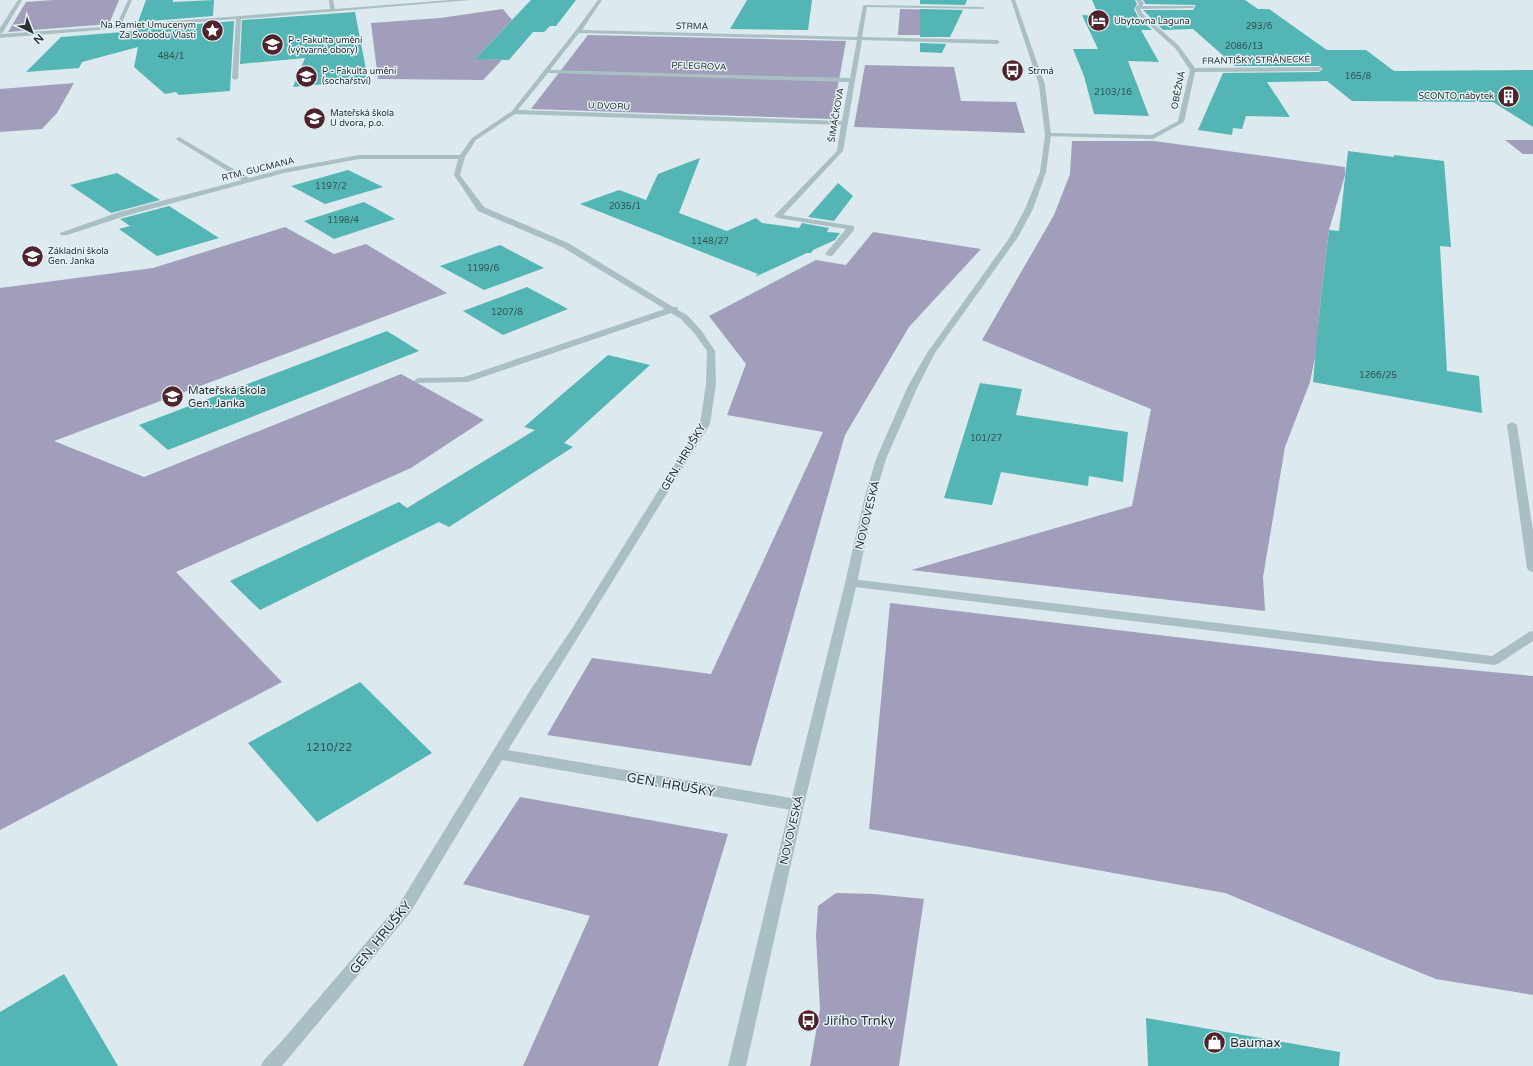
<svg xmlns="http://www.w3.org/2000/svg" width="1533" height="1066" font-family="'Varela Round',sans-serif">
	<rect width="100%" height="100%" fill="#dce9ee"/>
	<g fill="#a09ebb">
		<path d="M53,0H119L109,24L8,32L26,2Z"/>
		<path d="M503,9L512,20L476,58L502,60L483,80L378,79L371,23L440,18Z"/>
		<path d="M900,9L941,10L942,35H898Z"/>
		<path d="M588,35L846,41L832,119L531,109Z"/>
		<path d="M865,65L954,67L961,101L1016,102L1025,133L854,127Z"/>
		<path d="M74,83L57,113L42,129L0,132V89Z"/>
		<path d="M1505,140H1533V154H1523Z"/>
		<path d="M1072,141H1154L1345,167V175L1329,230L1319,316L1317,348L1310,382L1285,447L1263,577L1265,611L911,570L1132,506L1151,409L982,340L1054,215L1070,174Z"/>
		<path d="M285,227L334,254L366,244L447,293L54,441L144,477L401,374L484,420L411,468L176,572L282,682L0,830V288L153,268Z"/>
		<path d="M873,232L981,249L909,327L845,435L751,766L547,735L592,658L711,674L823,432L727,415L746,364L709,316L816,260L846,265Z"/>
		<path d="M890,603L1376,661L1533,676V995L1436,979L1225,893L869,829Z"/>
		<path d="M520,797L728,834L658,1066H523L590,916L463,884Z"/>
		<path d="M836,893L874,894L924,899L899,1066H810L820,1009L816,936L818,906Z"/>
	</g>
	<g fill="#53b5b4">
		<path d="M146,0H173V2L214,0L213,16L138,22Z"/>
		<path d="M531,0H576L556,26H550L544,32H533L509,60L475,59Z"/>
		<path d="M747,0H812L808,30L730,29Z"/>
		<path d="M920,0H967L965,5L920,4Z"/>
		<path d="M1092,0H1135L1137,4L1134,9L1138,17L1152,30H1141L1159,62L1128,61L1149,116L1094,114L1084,76L1073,49H1098L1082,15L1099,16Z"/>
		<path d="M1143,0H1245L1258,9H1269L1327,50H1366L1394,71L1533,70V127L1493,102L1352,101L1327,81L1267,82L1290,117L1246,116L1242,129L1233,128L1232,135L1198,130L1223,73L1319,72L1323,69L1319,66H1235L1193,29L1163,30L1143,10H1193L1196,5L1145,4V3Z"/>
		<path d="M920,9L963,10L950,37H920Z"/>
		<path d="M355,12L368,80L293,87L305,58L240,64L242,20Z"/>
		<path d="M234,21L230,91L179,95L176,92L165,94L134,67L138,47L82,62L79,68L26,72L61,37L135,31L136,29Z"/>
		<path d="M920,43L946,44L942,53L920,52Z"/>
		<path d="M1348,151L1394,157V155L1444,161L1451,247L1440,246L1447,371L1479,376L1482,413L1313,382L1319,316L1329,230L1339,231Z"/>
		<path d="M700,158L679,213L727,231L756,218L762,223L799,228L802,223L829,228L827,232L840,233L835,240L813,250L811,253H807L755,277L758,274L580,204L619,190L646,200L658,174Z"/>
		<path d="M348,170L383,187L325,204L291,186Z"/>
		<path d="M117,173L160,200L111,213L70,185Z"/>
		<path d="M838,183L853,196L834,221L808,217Z"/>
		<path d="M364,202L395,219L334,239L304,221Z"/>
		<path d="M169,206L219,238L157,256L119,229L130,226L120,219Z"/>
		<path d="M500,245L544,268L484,290L440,266Z"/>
		<path d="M527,287L568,309L503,335L463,311Z"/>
		<path d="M387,331L419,351L168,450L139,425Z"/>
		<path d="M608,355L650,365L564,443L573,447L449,527L439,522L260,610L230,581L399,502L407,508L535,430L524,427Z"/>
		<path d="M980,383L1022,389L1016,415L1128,432L1123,482L1089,476L1088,486L1001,472L992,505L944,498Z"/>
		<path d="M360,682L432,753L317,822L248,743Z"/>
		<path d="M64,974L118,1066H0V1012Z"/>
		<path d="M1146,1018L1340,1052L1339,1066H1148Z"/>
	</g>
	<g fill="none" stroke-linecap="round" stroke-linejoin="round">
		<g fill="#a9bfc4" fill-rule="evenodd">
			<path d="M18,0H22L3,32L0,34V28Z"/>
			<path d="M128,0H132L121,25L330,9L329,0H333L335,9L451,0H471L241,19L238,78L235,80L232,78L236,19L0,38V34L116,26Z"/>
			<path d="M598,0H602L582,30L857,37L863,6L865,5L983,7L985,9L867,7L862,37L997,40L1000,42L997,44L862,40L843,151L783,215L854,226V230L832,256H829L825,254L846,229L778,218L774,216L837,151L841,125L515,114L476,140L465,157L460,175L484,207L568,243L673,307H677L678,310L687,315L701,330L715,351L716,384L710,424L508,750L797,799L802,801L804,805L802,809L797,811L502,760L410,913L282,1066H261L264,1060L281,1042L400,903L531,689L573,627L700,424L706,384L707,351L695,334L681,319L671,313L468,382L416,383L414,381L416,379L419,378L464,377L665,309L562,247L478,211L454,175L458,159H359L284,173L125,216L67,235H61L60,233L119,212L242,180L177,140L176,139L179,137L249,178L283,169L359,155H460L472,138L512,111L576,30ZM579,33L857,40L850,78L550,70ZM548,73L849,82L842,121L518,110Z"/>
			<path d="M1136,0H1141L1144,3L1142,6H1195L1193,8L1140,9L1143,14L1179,46L1195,68L1319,67L1322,69L1319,71L1195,72L1184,122L1153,139L1046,136L1045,135L1048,133L1152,135L1178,121L1190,70L1175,48L1139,16L1135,8L1139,4Z"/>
			<path d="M1512,422L1517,425L1533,531V572L1529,571L1527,568L1507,425Z"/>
			<path d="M851,579L1492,656L1529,632L1533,631V641L1498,664L1494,665L847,586L845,583L847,580Z"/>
		</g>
		<path fill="#a9bfc4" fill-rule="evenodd" d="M1011,0H1015L1045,85L1051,135L1046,172L1033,209L1018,237L935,353L918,386L886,459L875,496L857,583L804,805L746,1066H728L790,805L845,583L865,496L876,459L908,386L927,353L1010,237L1025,209L1040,172L1045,135L1039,85Z"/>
	</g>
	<defs>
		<symbol id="hotel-disc" viewBox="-11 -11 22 22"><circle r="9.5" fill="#4e232c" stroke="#e7f2f6"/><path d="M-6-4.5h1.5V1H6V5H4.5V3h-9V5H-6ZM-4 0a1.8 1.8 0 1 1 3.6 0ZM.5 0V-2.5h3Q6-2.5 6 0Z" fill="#fff"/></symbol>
		<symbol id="sight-disc" viewBox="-11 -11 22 22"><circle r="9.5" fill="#4e232c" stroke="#e7f2f6"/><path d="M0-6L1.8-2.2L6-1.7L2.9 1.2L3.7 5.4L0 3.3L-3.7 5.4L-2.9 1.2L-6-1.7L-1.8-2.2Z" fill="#fff"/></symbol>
		<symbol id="university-disc" viewBox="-11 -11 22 22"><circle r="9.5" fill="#4e232c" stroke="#e7f2f6"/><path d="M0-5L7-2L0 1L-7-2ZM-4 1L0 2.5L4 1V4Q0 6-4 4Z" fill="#fff"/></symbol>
		<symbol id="bus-disc" viewBox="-11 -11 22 22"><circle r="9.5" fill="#4e232c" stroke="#e7f2f6"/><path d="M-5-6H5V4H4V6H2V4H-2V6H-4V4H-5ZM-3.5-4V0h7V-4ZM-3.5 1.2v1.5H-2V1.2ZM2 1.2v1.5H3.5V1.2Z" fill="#fff"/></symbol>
		<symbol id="building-disc" viewBox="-11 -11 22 22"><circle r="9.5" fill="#4e232c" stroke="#e7f2f6"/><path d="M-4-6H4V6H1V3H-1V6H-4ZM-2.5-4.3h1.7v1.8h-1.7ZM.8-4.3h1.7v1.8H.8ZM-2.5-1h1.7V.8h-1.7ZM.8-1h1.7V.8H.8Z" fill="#fff"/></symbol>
		<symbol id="school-disc" viewBox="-11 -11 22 22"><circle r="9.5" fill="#4e232c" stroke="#e7f2f6"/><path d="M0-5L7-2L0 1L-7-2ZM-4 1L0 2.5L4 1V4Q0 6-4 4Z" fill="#fff"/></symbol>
		<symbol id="shop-disc" viewBox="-11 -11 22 22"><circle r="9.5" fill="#4e232c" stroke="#e7f2f6"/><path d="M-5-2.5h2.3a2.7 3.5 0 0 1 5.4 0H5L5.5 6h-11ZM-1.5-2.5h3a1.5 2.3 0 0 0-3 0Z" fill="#fff"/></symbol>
	</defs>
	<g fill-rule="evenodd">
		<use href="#hotel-disc" x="1086" y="8" width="25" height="25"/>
		<use href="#sight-disc" x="200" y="18" width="25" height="25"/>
		<use href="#university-disc" x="260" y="32" width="25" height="25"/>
		<use href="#bus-disc" x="1000" y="58" width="25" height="25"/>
		<use href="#university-disc" x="294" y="64" width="25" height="25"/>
		<use href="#building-disc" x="1496" y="84" width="25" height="25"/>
		<use href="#school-disc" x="302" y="106" width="25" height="25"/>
		<use href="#school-disc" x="20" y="244" width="25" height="25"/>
		<use href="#school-disc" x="160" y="384" width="25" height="25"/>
		<use href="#bus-disc" x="796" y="1008" width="25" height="25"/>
		<use href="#shop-disc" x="1202" y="1030" width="25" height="25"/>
	</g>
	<g text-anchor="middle" stroke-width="3" stroke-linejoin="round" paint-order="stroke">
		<g font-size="9" fill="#283233" stroke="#e7f2f6" text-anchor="start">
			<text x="1114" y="24">Ubytovna Laguna</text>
			<text x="196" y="28" text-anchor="end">Na Pamiet Umucenym<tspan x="196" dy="10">Za Svobodu Vlasti</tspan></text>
			<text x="288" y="43">P - Fakulta umění<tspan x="288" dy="10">(výtvarné obory)</tspan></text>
			<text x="322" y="74">P - Fakulta umění<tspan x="322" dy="10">(sochařství)</tspan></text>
			<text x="1028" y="74">Strmá</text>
			<text x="1494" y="99" text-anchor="end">SCONTO nábytek</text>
			<text x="330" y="116">Mateřská škola<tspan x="330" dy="10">U dvora, p.o.</tspan></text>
			<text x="48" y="254">Základní škola<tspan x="48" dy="10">Gen. Janka</tspan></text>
		</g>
		<g font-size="9" fill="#283233" stroke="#e7f2f6">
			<text transform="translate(692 26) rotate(1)" y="3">STRMÁ</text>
			<text transform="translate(1256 60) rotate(-1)" y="3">FRANTIŠKY STRÁNECKÉ</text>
			<text transform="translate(699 66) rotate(2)" y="3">PFLEGROVA</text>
			<text transform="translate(1178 90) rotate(-78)" y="3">OBĚŽNÁ</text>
			<text transform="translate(609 106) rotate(2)" y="3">U DVORU</text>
			<text transform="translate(836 115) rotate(-80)" y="3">ŠIMÁČKOVA</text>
			<text transform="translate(258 169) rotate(-14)" y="3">RTM. GUCMANA</text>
		</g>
		<g font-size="9" fill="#335353">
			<text x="1259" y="29">293/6</text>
			<text x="1244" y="49">2086/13</text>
			<text x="171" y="59">484/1</text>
			<text x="1358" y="79">165/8</text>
			<text x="1113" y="95">2103/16</text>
			<text x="331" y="189">1197/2</text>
			<text x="625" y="209">2035/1</text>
			<text x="343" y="223">1198/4</text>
			<text x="710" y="244">1148/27</text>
			<text x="483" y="271">1199/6</text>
			<text x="507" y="315">1207/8</text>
			<text x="1378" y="378">1266/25</text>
			<text x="986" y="441">101/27</text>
		</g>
		<g font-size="11" fill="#283233" stroke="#e7f2f6" text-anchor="start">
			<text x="188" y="394">Mateřská škola<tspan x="188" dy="13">Gen. Janka</tspan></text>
		</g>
		<g font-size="11" fill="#283233" stroke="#e7f2f6">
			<text transform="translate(683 457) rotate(-59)" y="4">GEN. HRUŠKY</text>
			<text transform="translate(867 515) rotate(-76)" y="4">NOVOVESKÁ</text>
			<text transform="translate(791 830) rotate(-77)" y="4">NOVOVESKÁ</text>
		</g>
		<g font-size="11" fill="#335353">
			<text x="329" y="751">1210/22</text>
		</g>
		<g font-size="13" fill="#283233" stroke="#e7f2f6">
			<text transform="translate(671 784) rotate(10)" y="5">GEN. HRUŠKY</text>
			<text transform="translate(380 937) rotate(-51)" y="5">GEN. HRUŠKY</text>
		</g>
		<g font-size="13" fill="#283233" stroke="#e7f2f6" text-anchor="start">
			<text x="824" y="1025">Jiřího Trnky</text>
			<text x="1230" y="1047">Baumax</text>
		</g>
	</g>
	<g transform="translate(32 32) rotate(137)" stroke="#e7f2f6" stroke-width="3" paint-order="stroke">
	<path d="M0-3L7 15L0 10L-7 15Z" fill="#283233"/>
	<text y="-6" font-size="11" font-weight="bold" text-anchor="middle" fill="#283233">N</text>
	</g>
</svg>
